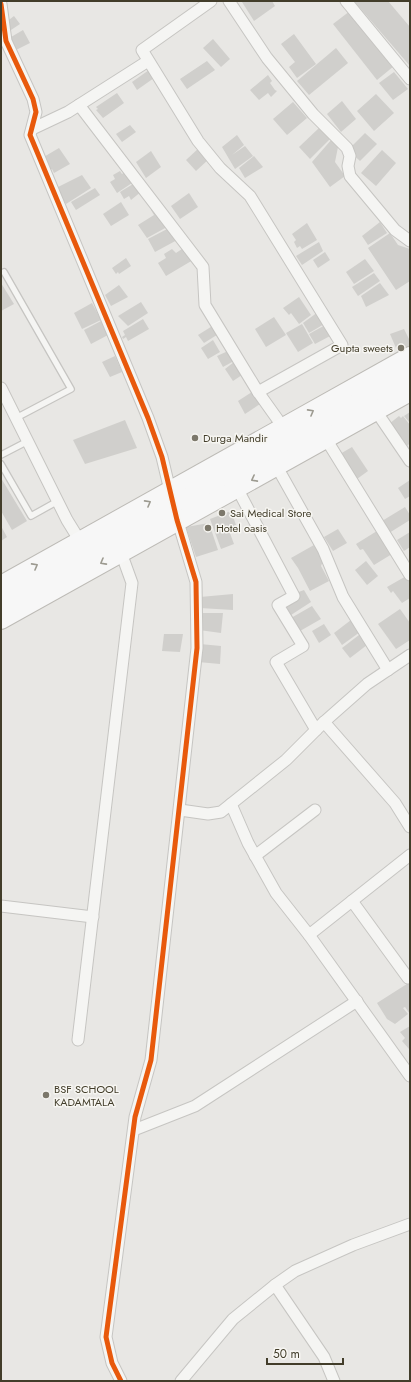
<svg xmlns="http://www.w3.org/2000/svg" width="411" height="1382" font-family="Jost,sans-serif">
	<rect width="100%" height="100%" fill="#e8e7e4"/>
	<g fill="#d0cfcc">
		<path d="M243,1H272L275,6L254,21L242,2Z"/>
		<path d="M354,1H388L410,27V66Z"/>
		<path d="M350,11L394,66L377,80L333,24Z"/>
		<path d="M14,16L20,24L8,32L5,23Z"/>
		<path d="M23,30L30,43L16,50L6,40Z"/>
		<path d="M294,34L316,64L297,78L289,67L295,62L281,44Z"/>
		<path d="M213,39L230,59L221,67L203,48Z"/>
		<path d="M336,48L348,63L309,95L297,81Z"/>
		<path d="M207,61L215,70L187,89L180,79Z"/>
		<path d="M149,70L154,78L137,90L132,82Z"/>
		<path d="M394,72L408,89L393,100L379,83Z"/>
		<path d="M268,75L272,81L270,83L275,90L277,91L271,97L268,93L259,100L250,90Z"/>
		<path d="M117,93L124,103L103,118L96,110L98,109L96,107Z"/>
		<path d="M376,94L394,113L374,131L357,111Z"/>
		<path d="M342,101L356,119L341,132L327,114Z"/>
		<path d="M293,102L307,118L287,135L273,119Z"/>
		<path d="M130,125L136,132L122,142L116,134Z"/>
		<path d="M320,127L331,138L310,159L299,147Z"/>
		<path d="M365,133L377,144L360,161L348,150Z"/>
		<path d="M237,135L244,145L232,155L245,146L253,156L235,169L222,147Z"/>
		<path d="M332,139L338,147L335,162L345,176L330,187L312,162Z"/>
		<path d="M200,147L209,159L196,171L186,160Z"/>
		<path d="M59,148L70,164L54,173L52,169L48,171L42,158Z"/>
		<path d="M382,150L396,163L376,186L361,173Z"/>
		<path d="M151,151L161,167L146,178L136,162Z"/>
		<path d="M254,156L263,167L245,178L239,168Z"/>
		<path d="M128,170L135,181L117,193L110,182L115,179L113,175L120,171L122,174Z"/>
		<path d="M82,175L91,188L66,204L56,188Z"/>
		<path d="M133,184L142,191L131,200L129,196L124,199L120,192Z"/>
		<path d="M95,188L100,195L76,210L71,202Z"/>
		<path d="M189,193L198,207L180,219L171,206Z"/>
		<path d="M121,202L129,215L111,226L103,214Z"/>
		<path d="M154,208L167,227L147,238L138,225L154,215L151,210Z"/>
		<path d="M380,222L387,233L368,245L362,236Z"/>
		<path d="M307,223L317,240L302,249L300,246L297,248L294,242L296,240L292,234Z"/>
		<path d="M169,228L179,239L155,252L148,239Z"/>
		<path d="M390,233L398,245L410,249V281L396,290L368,248Z"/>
		<path d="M319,242L323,251L302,265L296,256Z"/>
		<path d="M185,247L193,260L166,276L158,263L166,258L164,254L172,249L176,253Z"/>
		<path d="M325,252L330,260L318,268L313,260Z"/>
		<path d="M126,258L131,266L119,274L118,272L116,274L112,268Z"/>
		<path d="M365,259L374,271L354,284L346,272Z"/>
		<path d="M374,273L380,281L358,296L352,287Z"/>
		<path d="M1,283L14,304L1,311Z"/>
		<path d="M380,283L389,295L366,307L361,296Z"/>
		<path d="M119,285L128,297L111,306L105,295Z"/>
		<path d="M299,297L311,315L299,324L291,313L289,315L283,308Z"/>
		<path d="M141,302L148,313L128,326L118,316Z"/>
		<path d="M92,303L101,320L82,329L74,313Z"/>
		<path d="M318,312L326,323L309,333L303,323Z"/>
		<path d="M274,317L286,335L266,347L255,329Z"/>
		<path d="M143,319L149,329L128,341L126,337L123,339L122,337L125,335L123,331Z"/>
		<path d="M101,321L108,335L91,344L84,330Z"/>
		<path d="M302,324L313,343L298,352L286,333Z"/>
		<path d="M327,324L332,335L315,344L309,334Z"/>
		<path d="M214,325L220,333L204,343L198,335Z"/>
		<path d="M404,329L410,341V349L399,355L390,334Z"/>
		<path d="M213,340L220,352L208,359L201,348Z"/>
		<path d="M228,351L234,361L223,367L217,356Z"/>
		<path d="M115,356L122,372L110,377L102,362Z"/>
		<path d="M234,362L242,375L233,381L225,369Z"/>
		<path d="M255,390L263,402L245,414L238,401Z"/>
		<path d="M410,412V423L404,416Z"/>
		<path d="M399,416L401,418L403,416L410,425V443L407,446L389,424Z"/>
		<path d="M125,420L137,448L85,464L73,440Z"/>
		<path d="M352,447L368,471L357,479L340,454Z"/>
		<path d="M1,478L27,521L12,530L1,511Z"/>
		<path d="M410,480V496L405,499L398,488Z"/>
		<path d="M405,507L410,515V520L389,533L382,521Z"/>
		<path d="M231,511L236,525L228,528L234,544L221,549L210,519Z"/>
		<path d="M209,523L218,550L196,557L186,527Z"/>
		<path d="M1,526L7,537L1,541Z"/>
		<path d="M338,529L347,543L333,551L324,537Z"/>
		<path d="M377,531L392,554L374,565L363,549L360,550L356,544Z"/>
		<path d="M410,532V547L404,551L397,540Z"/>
		<path d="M314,545L323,561L321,566L329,581L310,591L298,568L291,558Z"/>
		<path d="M366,561L378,576L367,585L355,570Z"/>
		<path d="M408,575L410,579V598L402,603L393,591L391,593L387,587Z"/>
		<path d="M304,590L311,602L291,615L284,603L296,593Z"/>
		<path d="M233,594V610L200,608V597Z"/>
		<path d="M312,606L321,619L300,631L291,618Z"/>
		<path d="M400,609L410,623V640L396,649L378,624Z"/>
		<path d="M199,613H223L221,633L199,630Z"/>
		<path d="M351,620L360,632L342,645L334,633Z"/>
		<path d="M324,624L331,635L319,643L312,631Z"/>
		<path d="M164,634H183L180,652L162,651Z"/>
		<path d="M359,635L367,645L350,658L342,648Z"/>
		<path d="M200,644L221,646L220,664L198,662Z"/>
		<path d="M410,982V1014L405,1007L403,1008L408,1014L395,1024L387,1019L377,1003Z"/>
		<path d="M410,1026V1049H409L402,1041L405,1038L400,1032Z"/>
	</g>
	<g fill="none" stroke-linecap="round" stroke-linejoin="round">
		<defs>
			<g id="service">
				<path d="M4,272L71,389L16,418"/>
				<path d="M1,455L28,441"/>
				<path d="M1,464L31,516L58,501"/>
			</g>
			<g id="minor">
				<path d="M211,1L142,50L198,141L220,168L250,196L342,345L258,392"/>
				<path d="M229,1L267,58L313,114L347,148L350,156L348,166L350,176L395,230L410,241"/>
				<path d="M346,1L410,79"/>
				<path d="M1,4L6,41L33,99L36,112L30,135L148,418L162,457L171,495"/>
				<path d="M79,105L203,267L205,305L258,392L283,427"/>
				<path d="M32,129L68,112L148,61"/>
				<path d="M1,388L67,520L83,546"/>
				<path d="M376,411L410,461"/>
				<path d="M326,439L410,575"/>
				<path d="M277,467L323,549L343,597L388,670"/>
				<path d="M237,488L294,596L278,605L303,646L276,662L316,730"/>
				<path d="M324,722L395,803L410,827"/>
				<path d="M231,804L248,843L276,893L309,935L410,855"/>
				<path d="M180,810L208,814L221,812L286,760L324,722L367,684L410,655"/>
				<path d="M255,856L315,810"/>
				<path d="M352,901L408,978"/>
				<path d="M1,906L93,917"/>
				<path d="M309,935L410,1076"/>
				<path d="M78,1040L132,583L119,547"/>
				<path d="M134,1130L195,1106L357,1001"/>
				<path d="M275,1285L324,1357L334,1381"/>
				<path d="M121,1381L112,1363L106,1337L135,1117L151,1060L197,648L196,582L176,515"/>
				<path d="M181,1381L233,1319L275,1285L295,1271L353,1245L410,1224"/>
			</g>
			<g id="trunk">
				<path d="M1,585L410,356"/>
				<path d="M1,603L410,373"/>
				<path d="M1,620L410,392"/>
			</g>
		</defs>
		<use href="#service" stroke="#c6c5c2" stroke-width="8"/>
		<use href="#minor" stroke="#c6c5c2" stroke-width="13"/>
		<use href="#trunk" stroke="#bdbbb6" stroke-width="20"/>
		<use href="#service" stroke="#f5f5f3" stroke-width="5.5"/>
		<use href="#minor" stroke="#f5f5f3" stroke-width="11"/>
		<use href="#trunk" stroke="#f7f7f7" stroke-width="18"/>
		<defs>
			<path id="cycleway" d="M1,4L6,41L33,99L36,112L30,135L148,418L162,457L177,520L196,582L197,648L151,1060L135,1117L106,1337L112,1363L121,1381"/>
		</defs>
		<use href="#cycleway" stroke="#f7f6f2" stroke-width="8"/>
		<use href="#cycleway" stroke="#e8590c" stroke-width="5"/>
	</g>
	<defs><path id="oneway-chevron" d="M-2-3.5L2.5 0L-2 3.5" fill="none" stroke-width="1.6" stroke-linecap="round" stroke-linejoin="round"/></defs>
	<g stroke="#9c9a90">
		<use href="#oneway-chevron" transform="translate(311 412) rotate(-29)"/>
		<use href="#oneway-chevron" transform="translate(254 479) rotate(152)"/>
		<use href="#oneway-chevron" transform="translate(148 503) rotate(-29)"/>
		<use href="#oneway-chevron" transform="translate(103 562) rotate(151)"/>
		<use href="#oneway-chevron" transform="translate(35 566) rotate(-29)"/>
	</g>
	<g fill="#7c786b" stroke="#f7f6f2" stroke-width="1.5">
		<circle cx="401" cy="348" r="4"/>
		<circle cx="195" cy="438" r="4"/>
		<circle cx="222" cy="513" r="4"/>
		<circle cx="208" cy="528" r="4"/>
		<circle cx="46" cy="1095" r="4"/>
	</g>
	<g text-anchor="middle" stroke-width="3" stroke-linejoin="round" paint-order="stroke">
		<g font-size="11" fill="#423d2a" stroke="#f7f6f2" text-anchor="start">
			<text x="393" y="352" text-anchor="end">Gupta sweets</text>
			<text x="203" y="442">Durga Mandir</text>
			<text x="230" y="517">Sai Medical Store</text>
			<text x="216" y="532">Hotel oasis</text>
			<text x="54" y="1093">BSF SCHOOL<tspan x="54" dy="13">KADAMTALA</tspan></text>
		</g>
	</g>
	<rect width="411" height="1382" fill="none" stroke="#423d2a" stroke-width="4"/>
	<path d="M267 1358v6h76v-6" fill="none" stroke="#423d2a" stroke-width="2"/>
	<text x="273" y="1358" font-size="12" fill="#423d2a" stroke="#f7f6f2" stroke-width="3" paint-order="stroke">50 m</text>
</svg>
